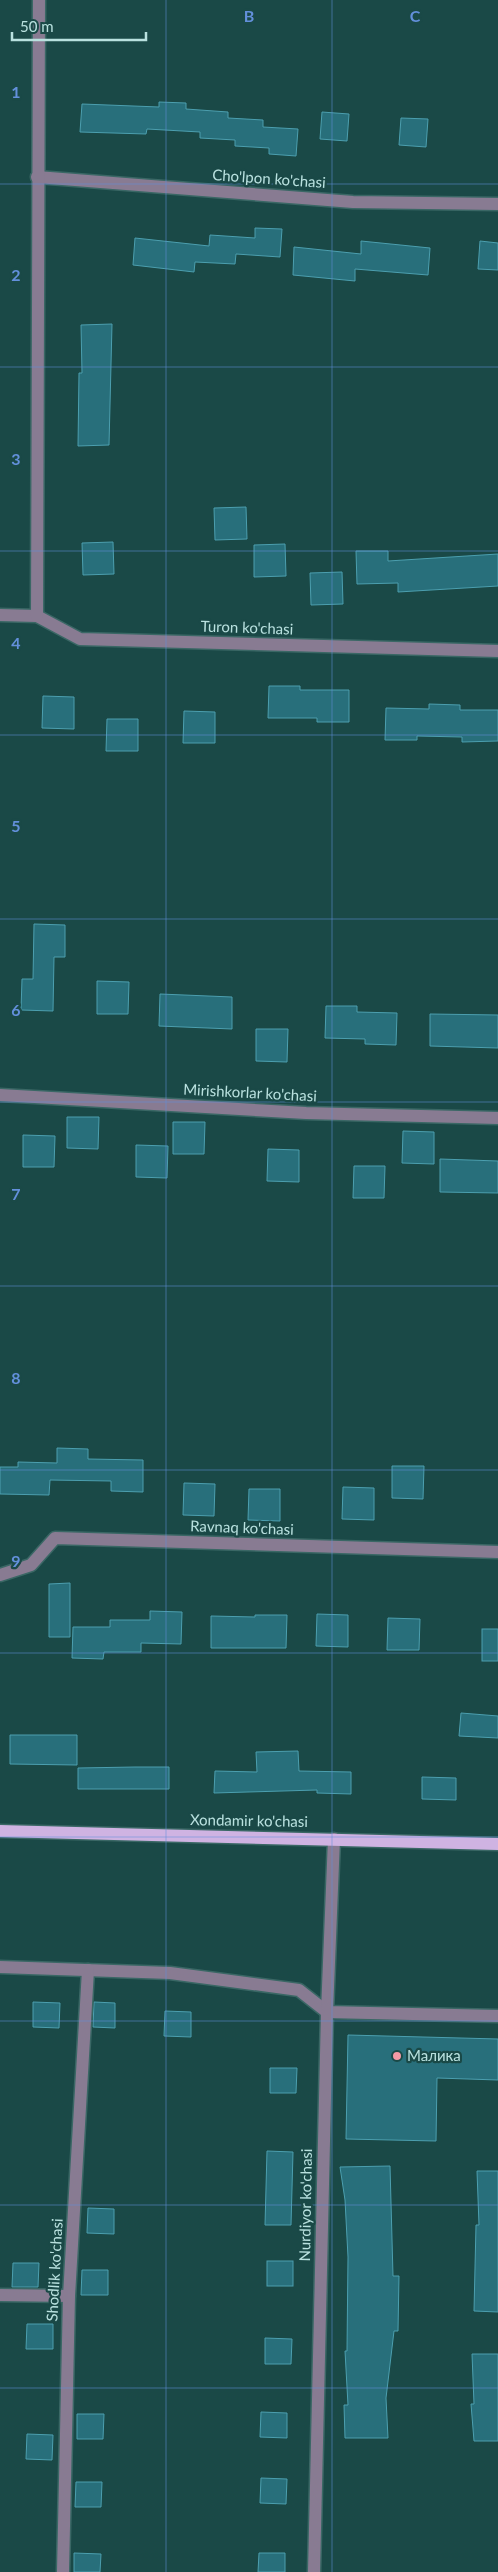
<svg xmlns="http://www.w3.org/2000/svg" width="498" height="2572" font-family="Lato,sans-serif">
	<rect width="100%" height="100%" fill="#1a4947"/>
	<g fill="#286f7b" stroke="#4c9faf">
		<path d="M159,102L186,103V109L228,112V118L263,120V127L298,129L296,156L269,154V148L235,146V140L200,138V132L147,129L146,134L80,132L82,104L159,107Z"/>
		<path d="M322,112L349,114L347,141L320,139Z"/>
		<path d="M401,118L428,119L426,147L399,145Z"/>
		<path d="M255,228L282,229L280,257L236,254L235,264L195,262L194,272L133,265L135,238L209,246L210,235L255,238Z"/>
		<path d="M361,241L430,248L428,275L355,269V281L293,275L294,247L361,254Z"/>
		<path d="M480,241L498,243V270L478,269Z"/>
		<path d="M112,324L109,445L78,446L79,373H82L81,325Z"/>
		<path d="M246,507L247,539L215,540L214,508Z"/>
		<path d="M113,542L114,574L83,575L82,543Z"/>
		<path d="M285,544L286,576L254,577V545Z"/>
		<path d="M356,551H388V561L498,554V586L398,592V583L357,584Z"/>
		<path d="M342,572L343,604L311,605L310,573Z"/>
		<path d="M269,686H300V690H349V722H317V718H268Z"/>
		<path d="M43,696L74,697V729L42,728Z"/>
		<path d="M429,704L460,705V710H498V741L462,742V737L417,736V740H385L386,708L429,709Z"/>
		<path d="M184,711L215,712V743H183Z"/>
		<path d="M107,719H138V751H106Z"/>
		<path d="M34,924L65,925V957H54L53,1011L21,1010L22,979H33Z"/>
		<path d="M97,981L129,982L128,1014H97Z"/>
		<path d="M160,994L232,997V1029L159,1026Z"/>
		<path d="M326,1006H357V1012L397,1013L396,1045L365,1044V1039L325,1038Z"/>
		<path d="M430,1014L498,1015V1048L430,1046Z"/>
		<path d="M256,1029H288L287,1062L256,1061Z"/>
		<path d="M67,1117H99L98,1149L67,1148Z"/>
		<path d="M173,1122H205L204,1154H173Z"/>
		<path d="M403,1131L434,1132V1164L402,1163Z"/>
		<path d="M23,1135L55,1136L54,1167H23Z"/>
		<path d="M136,1145L168,1146L167,1178L136,1177Z"/>
		<path d="M268,1149L299,1150V1182L267,1181Z"/>
		<path d="M440,1159L498,1161V1193L440,1192Z"/>
		<path d="M354,1166H385L384,1198H353Z"/>
		<path d="M57,1448L88,1449V1459L143,1460V1492L111,1491V1481L50,1480L49,1495L0,1494V1467H18V1462L57,1463Z"/>
		<path d="M392,1466H424L423,1499L392,1498Z"/>
		<path d="M184,1483L215,1484L214,1516L183,1515Z"/>
		<path d="M343,1487L374,1488V1520L342,1519Z"/>
		<path d="M249,1489H280V1521L248,1520Z"/>
		<path d="M70,1583V1637H49V1584Z"/>
		<path d="M150,1611L182,1612L181,1644L141,1643V1652H104L103,1659L72,1658L73,1627H110V1620H150Z"/>
		<path d="M317,1614L348,1615V1647L316,1646Z"/>
		<path d="M255,1615H287L286,1648H211V1616L255,1617Z"/>
		<path d="M388,1618L420,1619L419,1650H387Z"/>
		<rect x="482" y="1629" width="16" height="32"/>
		<path d="M461,1713L498,1716V1738L459,1736Z"/>
		<path d="M10,1735H77V1765L10,1764Z"/>
		<path d="M298,1751L299,1771L351,1772V1794L317,1793V1790L214,1793L215,1771L257,1772L256,1752Z"/>
		<path d="M135,1767H169V1789H78V1768Z"/>
		<path d="M422,1777L456,1778V1800L422,1799Z"/>
		<path d="M33,2002L60,2003L59,2028L33,2027Z"/>
		<path d="M94,2002L115,2003V2028L93,2027Z"/>
		<path d="M165,2011L191,2012V2037L164,2036Z"/>
		<path d="M348,2035L498,2039V2080L437,2078L436,2141L346,2139Z"/>
		<path d="M270,2068H297L296,2093H270Z"/>
		<path d="M267,2151L293,2152L291,2225H265Z"/>
		<path d="M390,2166L393,2276H399L398,2331H394L386,2398L388,2438H345L344,2405H348L345,2351H347L348,2257L345,2200L340,2167Z"/>
		<path d="M477,2171H498V2312L474,2311L476,2225H479Z"/>
		<path d="M88,2208L114,2209V2234L87,2233Z"/>
		<rect x="267" y="2261" width="26" height="25"/>
		<path d="M13,2263H39L38,2287H12Z"/>
		<path d="M82,2270H108V2295H81Z"/>
		<path d="M27,2324H53V2349H26Z"/>
		<path d="M265,2338L292,2339L291,2364H265Z"/>
		<path d="M472,2354H498V2441H474L471,2404H474Z"/>
		<path d="M261,2412L287,2413V2438L260,2437Z"/>
		<path d="M77,2414H104L103,2439H77Z"/>
		<path d="M27,2434L53,2435L52,2460L26,2459Z"/>
		<path d="M261,2478L287,2479L286,2504L260,2503Z"/>
		<path d="M76,2482H102L101,2507H75Z"/>
		<path d="M74,2553L101,2554L100,2572H74Z"/>
		<path d="M259,2553H285V2572H258Z"/>
	</g>
	<g fill="none" stroke-linecap="round" stroke-linejoin="round">
		<defs>
			<g id="minor">
				<path d="M37,177L353,202L498,204"/>
				<path d="M0,615L37,616L80,639L498,651"/>
				<path d="M37,616L39,0"/>
				<path d="M0,1095L306,1113L498,1118"/>
				<path d="M0,1575L31,1565L55,1538L498,1552"/>
				<path d="M0,1967L170,1973L299,1990L327,2012L498,2016"/>
				<path d="M0,2295L69,2296"/>
				<path d="M63,2572L69,2296L88,1970"/>
				<path d="M314,2572L327,2012L334,1839"/>
			</g>
			<path id="major" d="M0,1831L498,1844"/>
		</defs>
		<use href="#minor" stroke="#3a6765" stroke-width="15"/>
		<use href="#major" stroke="#3a6765" stroke-width="15"/>
		<use href="#minor" stroke="#887b92" stroke-width="12"/>
		<use href="#major" stroke="#cfb3e2" stroke-width="12"/>
	</g>
	<path fill="none" stroke="#6390db" stroke-width="1" stroke-opacity="0.55" d="M166,0V2572M332,0V2572M0,184H498M0,367H498M0,551H498M0,735H498M0,919H498M0,1102H498M0,1286H498M0,1470H498M0,1653H498M0,1837H498M0,2021H498M0,2205H498M0,2388H498"/>
	<circle fill="#f49aa6" stroke="#1a4947" stroke-width="2" cx="397" cy="2056" r="5"/>
	<g text-anchor="middle" stroke-width="4.5" stroke-linejoin="round" paint-order="stroke">
		<g font-size="15" fill="#b9e1df" stroke="#1a4947">
			<text transform="translate(269 179) rotate(4)" y="5">Cho'lpon ko'chasi</text>
			<text transform="translate(247 628) rotate(2)" y="5">Turon ko'chasi</text>
			<text transform="translate(250 1093) rotate(3)" y="5">Mirishkorlar ko'chasi</text>
			<text transform="translate(242 1528) rotate(2)" y="5">Ravnaq ko'chasi</text>
			<text transform="translate(249 1821) rotate(1)" y="5">Xondamir ko'chasi</text>
			<text transform="translate(306 2205) rotate(-89)" y="5">Nurdiyor ko'chasi</text>
			<text transform="translate(55 2270) rotate(-87)" y="5">Shodlik ko'chasi</text>
		</g>
		<g font-size="15" fill="#b9e1df" stroke="#1a4947" text-anchor="start">
			<text x="407" y="2061">Малика</text>
		</g>
	</g>
	<g font-size="16" text-anchor="middle" font-weight="bold" fill="#6390db" stroke="#1a4947" stroke-width="4.5" stroke-linejoin="round" paint-order="stroke">
		<text x="249" y="22">B</text>
		<text x="415" y="22">C</text>
		<text x="16" y="98">1</text>
		<text x="16" y="281">2</text>
		<text x="16" y="465">3</text>
		<text x="16" y="649">4</text>
		<text x="16" y="832">5</text>
		<text x="16" y="1016">6</text>
		<text x="16" y="1200">7</text>
		<text x="16" y="1384">8</text>
		<text x="16" y="1567">9</text>
	</g>
	<path d="M12 32v8h134v-8" fill="none" stroke="#b9e1df" stroke-width="2.5"/>
	<text x="20" y="32" font-size="15" fill="#b9e1df" stroke="#1a4947" stroke-width="4" paint-order="stroke">50 m</text>
</svg>
